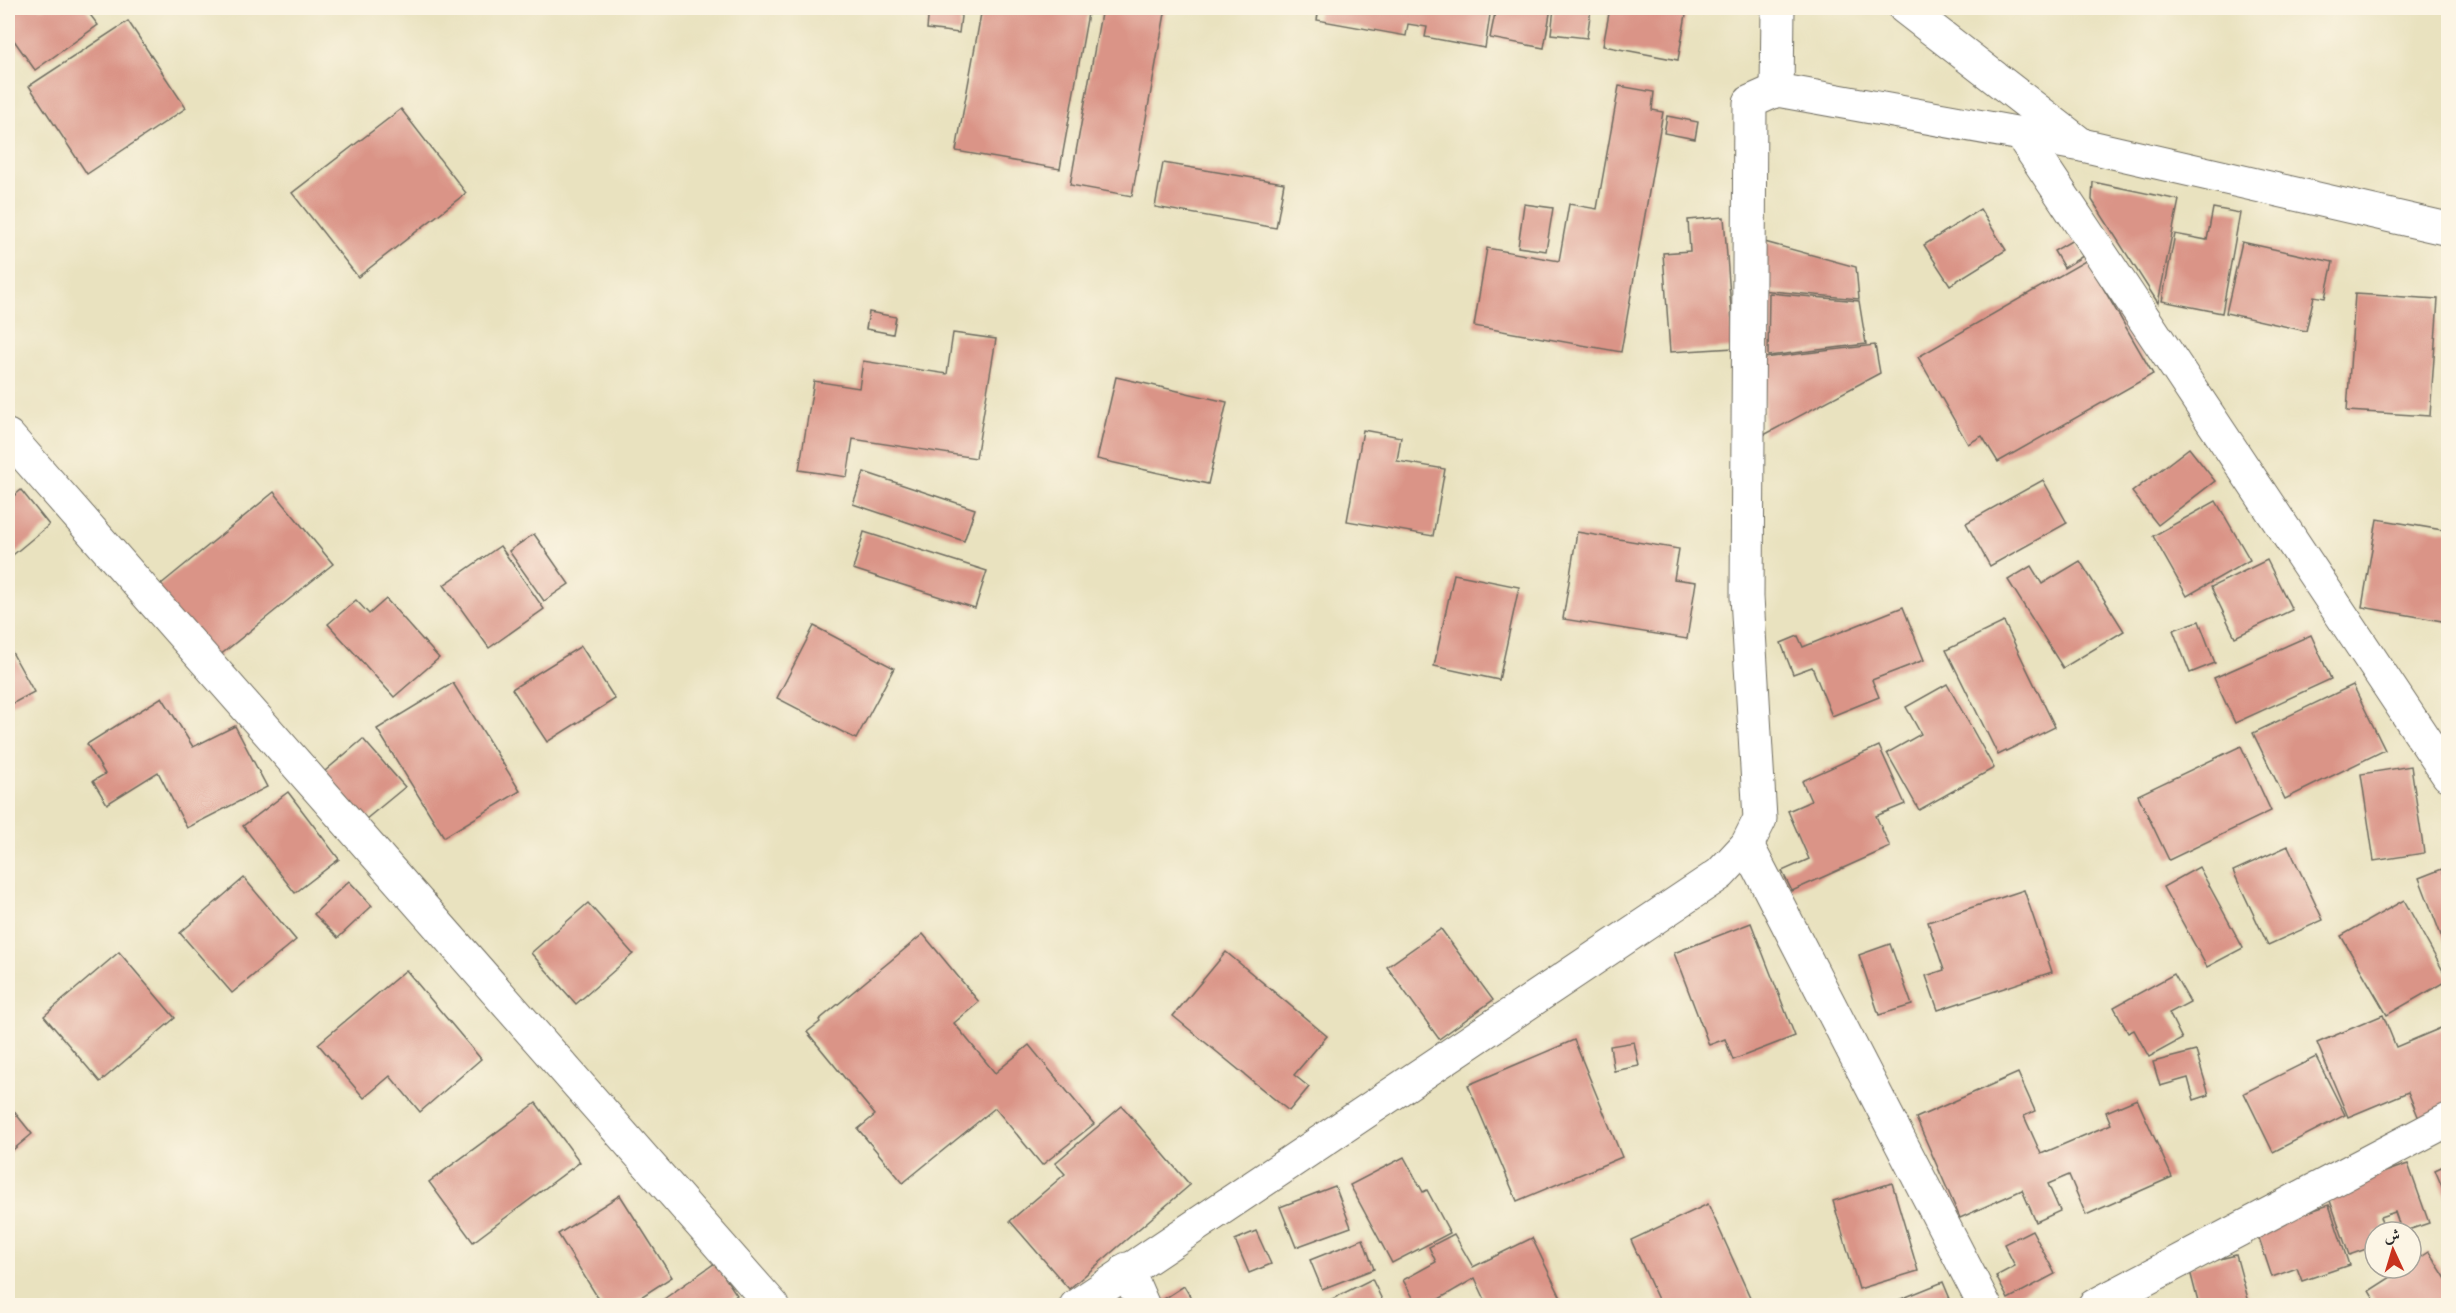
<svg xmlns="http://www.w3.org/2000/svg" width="2456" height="1313" font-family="'EB Garamond',Amiri,serif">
	<rect width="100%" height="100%" fill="#fcf5e5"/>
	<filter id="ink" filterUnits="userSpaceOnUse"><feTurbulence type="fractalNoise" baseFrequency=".0167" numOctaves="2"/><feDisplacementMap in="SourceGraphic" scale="12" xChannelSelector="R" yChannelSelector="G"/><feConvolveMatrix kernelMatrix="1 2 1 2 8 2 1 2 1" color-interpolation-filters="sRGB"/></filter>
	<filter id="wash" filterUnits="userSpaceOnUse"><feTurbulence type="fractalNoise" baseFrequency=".008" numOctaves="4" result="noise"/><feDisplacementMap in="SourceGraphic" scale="24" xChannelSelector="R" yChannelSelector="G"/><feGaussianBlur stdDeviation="1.35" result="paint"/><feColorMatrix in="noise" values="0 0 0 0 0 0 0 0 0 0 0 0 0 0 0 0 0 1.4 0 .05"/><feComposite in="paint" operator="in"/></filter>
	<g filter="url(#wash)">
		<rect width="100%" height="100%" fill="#e9e2bf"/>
		<g id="blocks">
			<g fill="#da9487">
				<path d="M17,8H85L98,25L35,70L8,32V14Z"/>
				<path d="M929,8H962L959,33L927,29Z"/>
				<path d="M982,8H1089L1060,169L956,151Z"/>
				<path d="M1102,8H1166L1132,196L1070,185Z"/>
				<path d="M1319,8H1491L1485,48L1425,37L1427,27L1408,24L1406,36L1317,20Z"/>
				<path d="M1496,8H1551L1544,48L1490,38Z"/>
				<path d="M1554,8H1591L1587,38L1551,34Z"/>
				<path d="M1610,8L1687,9L1678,60L1603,46Z"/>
				<path d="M128,21L186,108L87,174L29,86Z"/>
				<path d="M1619,86L1654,92L1652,110L1663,112L1621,352L1474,326L1487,248L1559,261L1569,204L1597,209Z"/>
				<path d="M401,109L466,193L358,277L292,193Z"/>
				<path d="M1667,116L1698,122L1695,139L1664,133Z"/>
				<path d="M1163,163L1284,183L1276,228L1155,207Z"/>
				<path d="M2093,182L2179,200L2158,303L2092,200Z"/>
				<path d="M1524,204L1553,208L1546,251L1518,247Z"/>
				<path d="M2213,208L2240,213L2222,313L2162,301L2175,234L2207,240Z"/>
				<path d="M1980,209L2006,250L1950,285L1924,245Z"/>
				<path d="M1724,217L1734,348L1670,352L1663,253L1690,251L1688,220Z"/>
				<path d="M2073,240L2083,256L2064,268L2054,251Z"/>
				<path d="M1761,241L1856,267L1859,299L1760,290Z"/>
				<path d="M2242,242L2333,262L2325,298L2314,296L2306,331L2226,313Z"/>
				<path d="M2087,260L2153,374L1998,462L1982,436L1968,444L1918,357Z"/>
				<path d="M1769,293L1859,301L1866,344L1768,356Z"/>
				<path d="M2355,294L2438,299L2430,416L2347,411Z"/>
				<path d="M869,312L896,317L893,334L866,329Z"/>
				<path d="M953,333L996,339L976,458L853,439L847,477L799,470L814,381L859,388L863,361L947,374Z"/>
				<path d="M1875,345L1880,373L1764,435V358Z"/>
				<path d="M1116,377L1227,402L1208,484L1097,459Z"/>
				<path d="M1363,430L1401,437L1397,461L1445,469L1433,536L1347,521Z"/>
				<path d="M2189,448L2215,481L2158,525L2132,492Z"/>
				<path d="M864,472L975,509L964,541L853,504Z"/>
				<path d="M2043,480L2067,523L1990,566L1966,523Z"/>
				<path d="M21,490L49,525L8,559V501Z"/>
				<path d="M274,492L333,564L214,660L155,589Z"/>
				<path d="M2216,501L2250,560L2187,596L2153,536Z"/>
				<path d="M2377,519L2448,531V622L2362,607Z"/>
				<path d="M864,532L987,571L975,608L853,569Z"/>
				<path d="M1577,532L1679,549L1674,579L1696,582L1687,639L1563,619Z"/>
				<path d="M534,534L569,584L544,601L509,551Z"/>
				<path d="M500,546L544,609L489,648L444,585Z"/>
				<path d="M2267,560L2292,610L2235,637L2211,587Z"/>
				<path d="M2080,561L2124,631L2063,668L2008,580L2031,566L2042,584Z"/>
				<path d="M1454,574L1519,587L1499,680L1434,666Z"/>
				<path d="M386,599L439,658L394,697L328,624L356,600L369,614Z"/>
				<path d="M1903,607L1924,660L1872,680L1879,697L1832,716L1812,667L1793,674L1781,643L1798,636L1803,647Z"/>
				<path d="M2199,621L2215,663L2190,673L2173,630Z"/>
				<path d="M2004,622L2055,727L1998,755L1946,650Z"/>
				<path d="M814,626L894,668L856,739L777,698Z"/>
				<path d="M2311,635L2331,679L2235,723L2214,678Z"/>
				<path d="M8,645L34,692L8,706Z"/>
				<path d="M581,646L615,699L547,742L512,689Z"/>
				<path d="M453,683L520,791L444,837L377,729Z"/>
				<path d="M1947,684L1994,768L1919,810L1887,753L1921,734L1906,707Z"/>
				<path d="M2353,685L2385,750L2285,799L2253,733Z"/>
				<path d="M162,697L193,747L235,726L267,787L187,828L158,772L107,804L93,781L105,774L87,744Z"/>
				<path d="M363,739L405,787L360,824L319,776Z"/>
				<path d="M1879,746L1905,804L1876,816L1890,847L1792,891L1782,871L1809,859L1788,811L1811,801L1802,781Z"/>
				<path d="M2241,746L2271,811L2169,860L2138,795Z"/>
				<path d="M2411,766L2424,853L2374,861L2361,774Z"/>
				<path d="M288,792L339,859L295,893L243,826Z"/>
				<path d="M2288,846L2323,920L2268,945L2233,871Z"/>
				<path d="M2199,867L2243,948L2207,967L2163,887Z"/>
				<path d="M2442,869L2448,886V941L2444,943L2419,878Z"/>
				<path d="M244,878L296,940L232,993L180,933Z"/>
				<path d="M349,881L372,906L338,938L314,914Z"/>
				<path d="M2024,890L2052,972L1938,1010L1926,976L1944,970L1928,922Z"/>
				<path d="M2404,900L2448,980L2387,1015L2341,936Z"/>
				<path d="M588,903L633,954L576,1004L531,953Z"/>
				<path d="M1751,923L1795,1036L1733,1060L1725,1039L1709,1045L1674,953Z"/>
				<path d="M1441,929L1493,1000L1439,1039L1387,967Z"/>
				<path d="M923,934L979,1002L954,1023L995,1073L1029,1045L1094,1124L1042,1165L995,1108L903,1183L858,1129L875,1115L807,1032L820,1022L819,1020Z"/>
				<path d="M1890,944L1912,1005L1879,1015L1859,955Z"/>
				<path d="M119,952L175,1018L100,1082L44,1016Z"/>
				<path d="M1226,952L1327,1036L1294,1075L1309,1087L1289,1111L1173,1016Z"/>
				<path d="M406,970L481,1059L420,1112L390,1076L364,1098L318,1044Z"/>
				<path d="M2174,974L2190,1002L2169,1013L2182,1039L2149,1057L2134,1030L2128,1033L2114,1007Z"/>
				<path d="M2383,1015L2396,1047L2448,1025V1109L2420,1121L2408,1092L2348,1117L2317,1043Z"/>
				<path d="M1574,1040L1622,1157L1517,1201L1468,1085Z"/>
				<path d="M1634,1042L1639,1066L1614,1071L1610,1046Z"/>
				<path d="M2196,1051L2209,1095L2194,1100L2188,1078L2160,1086L2153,1062Z"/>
				<path d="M2316,1057L2345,1115L2273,1152L2244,1093Z"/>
				<path d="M2018,1073L2035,1111L2024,1116L2041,1154L2111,1124L2106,1112L2137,1099L2172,1177L2086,1215L2069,1175L2048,1184L2060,1211L2036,1222L2022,1190L1960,1218L1916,1118Z"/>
				<path d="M536,1103L580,1162L473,1242L429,1182Z"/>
				<path d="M8,1104L32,1134L8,1154Z"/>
				<path d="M1122,1106L1190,1185L1069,1289L1010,1221L1065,1174L1055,1163Z"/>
				<path d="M1404,1157L1423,1192L1427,1190L1450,1233L1392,1263L1350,1185Z"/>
				<path d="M2408,1164L2429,1223L2402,1232L2395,1212L2380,1217L2385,1232H2375V1246L2349,1255L2327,1192Z"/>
				<path d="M2448,1164V1201L2435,1170Z"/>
				<path d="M1892,1183L1918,1271L1859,1289L1833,1201Z"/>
				<path d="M1335,1186L1351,1227L1296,1247L1280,1207Z"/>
				<path d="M620,1195L672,1277L627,1306H603L558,1234Z"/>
				<path d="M1708,1204L1754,1306H1661L1631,1240Z"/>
				<path d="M2329,1205L2349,1265L2302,1281L2297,1268L2272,1277L2256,1229Z"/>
				<path d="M2032,1230L2055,1274L2008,1299L1996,1276L2015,1266L2004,1244Z"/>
				<path d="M1256,1231L1271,1264L1249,1273L1235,1240Z"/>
				<path d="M1454,1234L1473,1267L1532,1238L1565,1306H1488L1475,1278L1427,1306H1418L1403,1280L1436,1262L1429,1247Z"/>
				<path d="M1363,1239L1374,1269L1322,1289L1310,1260Z"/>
				<path d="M2429,1252L2448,1282V1306H2378L2369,1291L2405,1268H2411V1264Z"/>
				<path d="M2236,1255L2250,1306H2199L2189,1267Z"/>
				<path d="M715,1263L737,1295L722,1306H654Z"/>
				<path d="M1372,1279L1385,1306H1318Z"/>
				<path d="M1943,1282L1953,1306H1886V1305Z"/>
				<path d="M1184,1286L1196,1306H1153Z"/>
			</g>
		</g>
	</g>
	<g filter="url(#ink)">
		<use href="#blocks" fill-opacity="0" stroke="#6e6b5f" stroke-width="1.5"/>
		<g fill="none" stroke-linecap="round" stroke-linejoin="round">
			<defs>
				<g id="minor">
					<path d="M1905,8L2082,145L2448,229"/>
					<path d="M1777,90L1778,8"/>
					<path d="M2021,134L2448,775"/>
					<path d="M8,436L773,1306"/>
					<path d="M1747,845L1985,1306"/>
					<path d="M1127,1269L1143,1306"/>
					<path d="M1076,1306L1720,874L1747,845L1760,819L1747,597L1750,102L1777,90L2082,145"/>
					<path d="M2094,1306L2448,1120"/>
				</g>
			</defs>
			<use href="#minor" stroke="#6e6b5f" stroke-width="35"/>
			<use href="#minor" stroke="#fff" stroke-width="33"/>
		</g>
	</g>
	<rect width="2456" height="1313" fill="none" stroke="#fcf5e5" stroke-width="30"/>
	<g transform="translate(2393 1250) rotate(356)"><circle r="28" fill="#fcf5e5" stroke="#a8a49b" stroke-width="1.5"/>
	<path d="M0-4.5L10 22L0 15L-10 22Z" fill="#c8321e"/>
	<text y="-9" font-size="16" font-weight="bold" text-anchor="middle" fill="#2b2b2b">ش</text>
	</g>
</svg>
